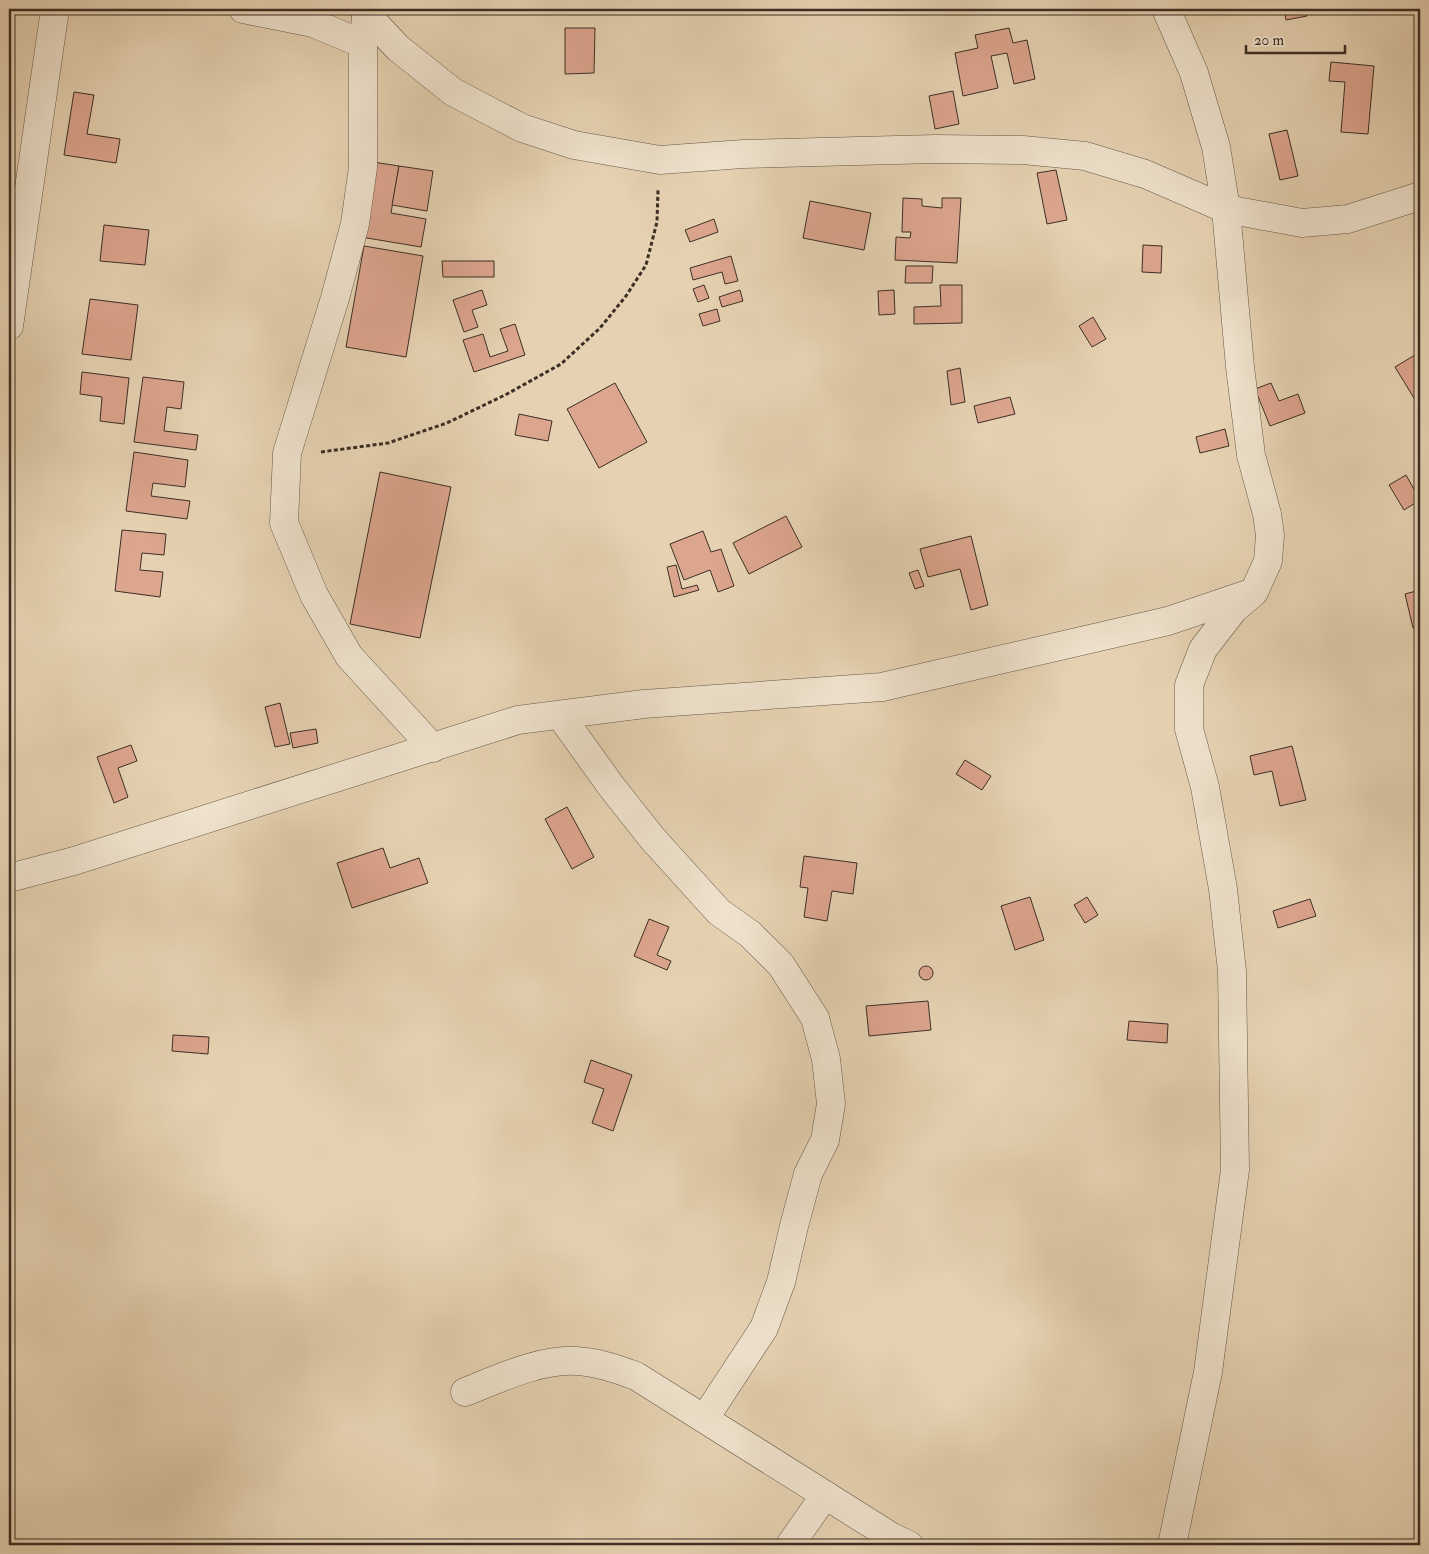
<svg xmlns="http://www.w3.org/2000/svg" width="1429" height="1554" font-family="'IM FELL Double Pica',serif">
	<rect width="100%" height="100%" fill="#e6d2b2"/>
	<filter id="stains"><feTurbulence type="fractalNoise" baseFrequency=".004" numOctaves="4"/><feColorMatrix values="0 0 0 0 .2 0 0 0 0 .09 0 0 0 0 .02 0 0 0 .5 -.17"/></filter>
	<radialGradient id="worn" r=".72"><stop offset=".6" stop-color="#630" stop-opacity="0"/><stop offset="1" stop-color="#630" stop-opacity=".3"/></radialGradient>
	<g fill="#dca58e" stroke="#3c2f25">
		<path d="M1284,9H1305L1307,16L1286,20Z"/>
		<path d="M565,28H595L594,73L565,74Z"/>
		<path d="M1009,28L1013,43L1027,40L1035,79L1014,84L1007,53L991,56L998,88L963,96L955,53L978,48L975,35Z"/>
		<path d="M1331,62L1374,66L1368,134L1341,132L1345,82L1329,81Z"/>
		<path d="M953,91L959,124L935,129L929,96Z"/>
		<path d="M74,92L94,95L87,134L120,139L116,163L64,155Z"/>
		<path d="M1287,130L1298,176L1280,180L1269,134Z"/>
		<path d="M373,162L399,166L391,213L426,219L421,247L361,237Z"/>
		<path d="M399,166L433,171L427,211L392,205Z"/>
		<path d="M1056,170L1067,220L1047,224L1037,173Z"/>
		<path d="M903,198L922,199V206L942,208V198H961L957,263L895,260L896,237L910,238L911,232H902Z"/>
		<path d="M810,201L871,213L864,250L803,238Z"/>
		<path d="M714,219L718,232L690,242L685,230Z"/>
		<path d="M104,225L149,230L145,265L100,261Z"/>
		<path d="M1143,245L1162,246L1161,273L1142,272Z"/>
		<path d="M364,246L423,256L406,357L346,347Z"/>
		<path d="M731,256L738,281L725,284L722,272L693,280L690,268Z"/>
		<path d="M442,261H494V277H443Z"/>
		<path d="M906,266H933L932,283H905Z"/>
		<path d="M704,285L709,298L698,302L693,289Z"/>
		<path d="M940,285H962V323L914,324V307L941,306Z"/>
		<path d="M482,290L487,305L472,310L478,327L464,332L453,300Z"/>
		<path d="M740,290L743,301L722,307L719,297Z"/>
		<path d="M894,290L895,314L879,315L878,291Z"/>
		<path d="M90,299L138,305L131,360L82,354Z"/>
		<path d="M717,309L720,321L703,326L699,314Z"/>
		<path d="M1093,317L1106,339L1092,347L1079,326Z"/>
		<path d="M515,324L525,355L474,372L463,340L483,334L490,357L508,351L500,329Z"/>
		<path d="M1420,352V408L1395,367Z"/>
		<path d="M960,368L965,402L951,405L947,371Z"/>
		<path d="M82,372L129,378L124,424L100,421L102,397L80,394Z"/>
		<path d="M143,377L184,382L181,409L167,407L164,431L198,435L196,450L134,442Z"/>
		<path d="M615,383L647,442L599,468L567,409Z"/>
		<path d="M1271,383L1279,401L1298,394L1305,413L1270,426L1255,389Z"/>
		<path d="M1010,397L1015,414L978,423L974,406Z"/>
		<path d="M519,414L552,421L548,441L515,435Z"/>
		<path d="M1225,429L1229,446L1200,453L1196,437Z"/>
		<path d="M134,452L188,460L185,487L153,483L151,496L190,501L187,519L126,511Z"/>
		<path d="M380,472L451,487L420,638L350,624Z"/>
		<path d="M1406,475L1420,500L1404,510L1389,485Z"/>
		<path d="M786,516L802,547L749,574L733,543Z"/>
		<path d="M122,530L166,534L164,555L142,553L140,570L163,572L160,597L115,591Z"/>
		<path d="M703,531L711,552L721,549L734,586L718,592L710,570L684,580L670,544Z"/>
		<path d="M971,536L988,605L971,610L960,569L928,577L920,549Z"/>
		<path d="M676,565L682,589L697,585L699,590L674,597L667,567Z"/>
		<path d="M918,570L924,586L915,589L909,573Z"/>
		<path d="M1420,590V626L1413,628L1405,594Z"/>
		<path d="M280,703L290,744L275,747L265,707Z"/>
		<path d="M316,729L318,743L293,748L290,733Z"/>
		<path d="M131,745L137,761L118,768L128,797L114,803L97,757Z"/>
		<path d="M1292,746L1306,800L1280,806L1272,771L1254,775L1250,756Z"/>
		<path d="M965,760L991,776L982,790L956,774Z"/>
		<path d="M567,807L594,857L572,869L545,819Z"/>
		<path d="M383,848L390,868L419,858L428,883L352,908L337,863Z"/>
		<path d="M804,856L857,863L853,894L832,891L827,921L804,917L808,888L800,887Z"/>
		<path d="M1030,897L1044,940L1015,950L1001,906Z"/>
		<path d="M1087,897L1098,915L1085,923L1074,905Z"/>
		<path d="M1310,899L1316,916L1278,928L1273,911Z"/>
		<path d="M649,919L669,927L657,955L671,961L667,970L634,956Z"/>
		<circle cx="926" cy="973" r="7"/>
		<path d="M928,1001L931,1030L869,1036L866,1006Z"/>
		<path d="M1129,1021L1168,1024L1167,1043L1127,1040Z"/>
		<path d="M173,1035L209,1037L208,1054L172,1051Z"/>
		<path d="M591,1060L632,1075L613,1131L592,1123L604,1089L584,1082Z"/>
	</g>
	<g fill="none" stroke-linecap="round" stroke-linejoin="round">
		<defs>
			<g id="minor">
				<path d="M243,9L313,23L363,44"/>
				<path d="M367,9L363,44V167L355,224L335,298L287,453L284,523L314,595L349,656L433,748"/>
				<path d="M1166,9L1194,73L1216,147L1226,209L1240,367L1251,455L1267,514L1270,535L1268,561L1254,592L1234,609L1203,649L1189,685V729L1205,787L1223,889L1232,971L1235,1170L1208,1372L1172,1545"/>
				<path d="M366,14L398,48L453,92L522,128L574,145L660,160L743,154L935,149L1023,150L1085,156L1145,174L1226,209L1302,223L1348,219L1420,196"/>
				<path d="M9,326L55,9"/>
				<path d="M560,715L611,786L652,838L719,912L750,934L781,965L815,1018L826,1059L831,1104L825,1140L808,1174L794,1226L781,1282L764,1328L705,1418"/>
				<path d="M9,878L74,861L518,720L644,704L882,687L1168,621L1248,594"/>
				<path d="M465,1392C498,1379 540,1359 576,1361C597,1362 617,1369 636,1376L892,1537L909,1545"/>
				<path d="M790,1545L825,1495"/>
			</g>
		</defs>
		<use href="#minor" stroke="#665848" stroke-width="29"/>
		<path stroke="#3c2f25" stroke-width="3" stroke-dasharray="4 2.5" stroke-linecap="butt" d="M321,452L388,443L447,423L507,394L561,364L600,328L626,296L646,265L657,222L658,190"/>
		<use href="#minor" stroke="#efe2cd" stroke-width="28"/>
	</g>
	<rect width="1429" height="1554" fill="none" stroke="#e6d2b2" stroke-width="30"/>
	<rect x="10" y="10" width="1409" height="1534" fill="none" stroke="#3c2f25" stroke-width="2.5"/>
	<rect x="15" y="15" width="1399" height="1524" fill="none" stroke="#3c2f25"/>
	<path d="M1246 45v8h99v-8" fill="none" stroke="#3c2f25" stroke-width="2.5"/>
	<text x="1254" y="45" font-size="15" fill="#3c2f25" stroke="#efe2cd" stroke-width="4" paint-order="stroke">20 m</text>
	<rect width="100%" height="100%" filter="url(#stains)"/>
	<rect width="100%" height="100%" fill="url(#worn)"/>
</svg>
